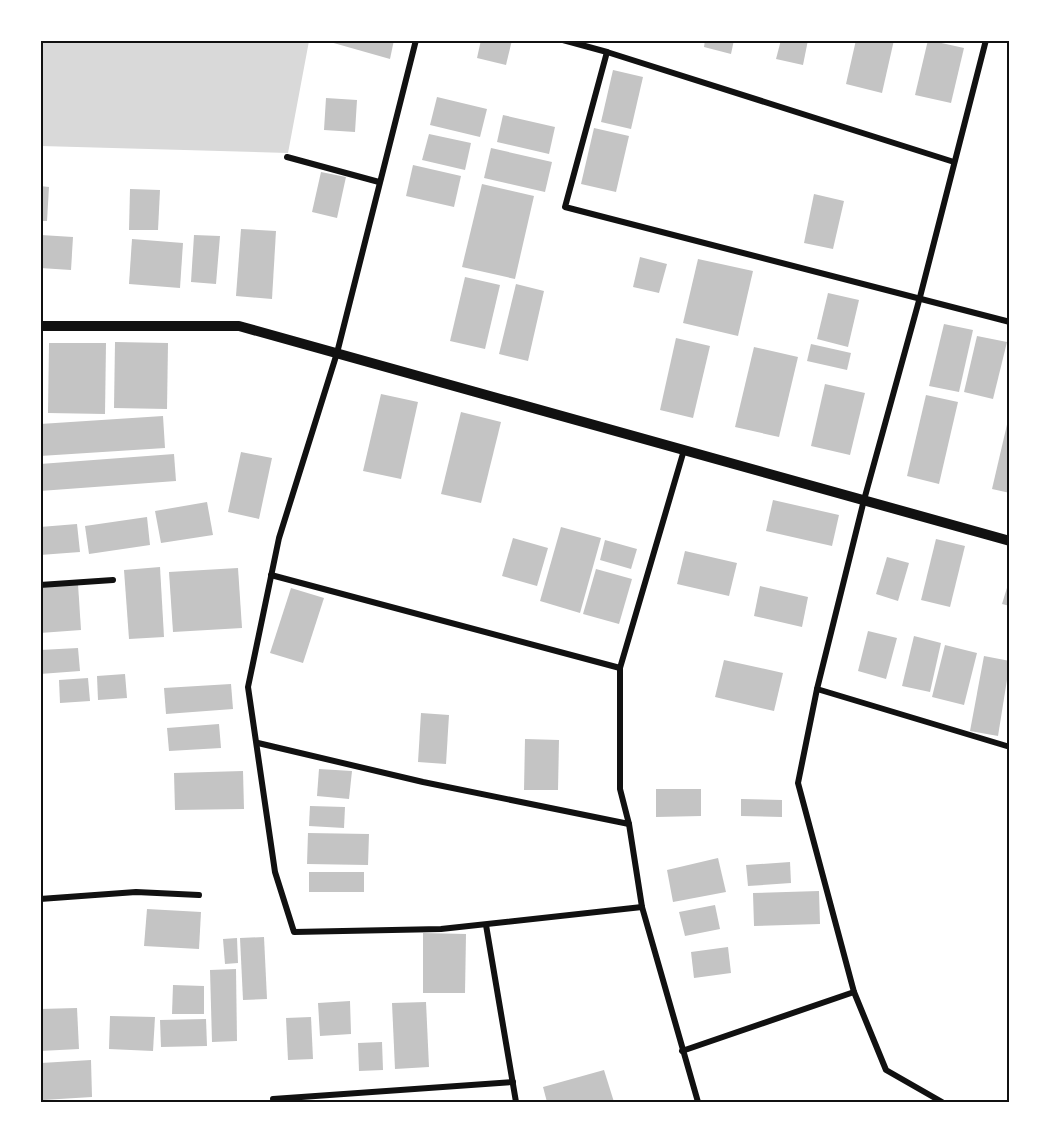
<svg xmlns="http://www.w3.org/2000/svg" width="1050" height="1143" font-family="Montserrat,sans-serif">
	<rect width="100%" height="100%" fill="#fff"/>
	<path fill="#d9d9d9" d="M41,40L309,41L288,153L41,146Z"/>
	<g fill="#c4c4c4">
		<path d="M323,40H394L390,59Z"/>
		<path d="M481,40H512L506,65L477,58Z"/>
		<path d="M705,40H734L731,54L704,47Z"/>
		<path d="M781,40H808L803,65L776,59Z"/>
		<path d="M856,40H894L882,93L846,84Z"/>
		<path d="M928,40L964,48L951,103L915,95Z"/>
		<path d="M613,70L643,77L631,129L601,122Z"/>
		<path d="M437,97L487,109L480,137L430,125Z"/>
		<path d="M326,98L357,100L355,132L324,130Z"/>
		<path d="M503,115L555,127L549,154L497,142Z"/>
		<path d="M594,128L629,136L616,192L581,184Z"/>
		<path d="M429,134L471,143L465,170L422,160Z"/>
		<path d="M491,148L552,162L545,192L484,178Z"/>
		<path d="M413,165L461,176L454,207L406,196Z"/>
		<path d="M321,172L346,177L337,218L312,212Z"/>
		<path d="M482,184L534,196L515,279L462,267Z"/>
		<path d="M40,186L49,187L47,221H40Z"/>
		<path d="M130,189L160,190L158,230H129Z"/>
		<path d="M814,194L844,201L833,249L804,243Z"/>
		<path d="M241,229L276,231L272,299L236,296Z"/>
		<path d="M41,235L73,237L71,270L40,268Z"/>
		<path d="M194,235L220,236L216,284L191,282Z"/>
		<path d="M132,239L183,243L180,288L129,284Z"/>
		<path d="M640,257L667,264L659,293L633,287Z"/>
		<path d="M698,259L753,271L738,336L683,323Z"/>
		<path d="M465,277L500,285L485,349L450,341Z"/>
		<path d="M516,284L544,291L528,361L499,354Z"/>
		<path d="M828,293L859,300L848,347L817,339Z"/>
		<path d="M944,324L973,330L959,392L929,386Z"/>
		<path d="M977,336L1007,342L993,399L964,392Z"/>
		<path d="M676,338L710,346L693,418L660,410Z"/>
		<path d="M115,342L168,343L167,409L114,408Z"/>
		<path d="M49,343H106L105,414L48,413Z"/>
		<path d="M811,344L851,353L847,370L807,361Z"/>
		<path d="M754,347L798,357L779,437L735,427Z"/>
		<path d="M825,384L865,393L850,455L811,446Z"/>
		<path d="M381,394L418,402L401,479L363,471Z"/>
		<path d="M926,395L958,402L939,484L907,476Z"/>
		<path d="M461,412L501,422L481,503L441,494Z"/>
		<path d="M163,416L165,448L40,456V424Z"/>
		<path d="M1009,416H1010V493L992,489Z"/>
		<path d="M241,452L272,458L259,519L228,512Z"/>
		<path d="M174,454L176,481L40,491V464Z"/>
		<path d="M773,500L839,515L832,546L766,531Z"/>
		<path d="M207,502L213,535L161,543L155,511Z"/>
		<path d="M147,517L150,545L89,554L85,526Z"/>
		<path d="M77,524L80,552L40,555V527Z"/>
		<path d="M561,527L601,538L580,613L540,601Z"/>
		<path d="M513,538L548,548L537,586L502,576Z"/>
		<path d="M936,539L965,546L950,607L921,600Z"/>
		<path d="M605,540L637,549L631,569L600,560Z"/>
		<path d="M685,551L737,563L729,596L677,584Z"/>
		<path d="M887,557L909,563L898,601L876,594Z"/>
		<path d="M160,567L164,637L129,639L124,570Z"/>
		<path d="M238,568L242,628L173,632L169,572Z"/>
		<path d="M596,569L632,579L619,624L583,614Z"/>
		<path d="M1010,578V606L1002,604Z"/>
		<path d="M78,584L81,630L40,633V587Z"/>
		<path d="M760,586L808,597L802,627L754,616Z"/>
		<path d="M291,588L324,598L303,663L270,653Z"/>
		<path d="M868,631L897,638L886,679L858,671Z"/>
		<path d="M914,636L941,643L930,692L902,686Z"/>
		<path d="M945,645L977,653L964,705L932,697Z"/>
		<path d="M78,648L80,671L40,674V650Z"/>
		<path d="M984,656L1010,661L998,736L970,731Z"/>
		<path d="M724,660L783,673L774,711L715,697Z"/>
		<path d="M125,674L127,698L98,700L97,676Z"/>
		<path d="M88,678L90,701L60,703L59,680Z"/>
		<path d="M231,684L233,709L166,714L164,688Z"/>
		<path d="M421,713L449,715L446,764L418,762Z"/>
		<path d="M219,724L221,748L169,751L167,728Z"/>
		<path d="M525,739L559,740L558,790H524Z"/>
		<path d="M319,769L352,771L349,799L317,796Z"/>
		<path d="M243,771L244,809L175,810L174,773Z"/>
		<path d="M656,789H701V816L656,817Z"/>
		<path d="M741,799L782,800V817L741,816Z"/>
		<path d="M310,806L345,807L344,828L309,826Z"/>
		<path d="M308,833L369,834L368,865L307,864Z"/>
		<path d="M718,858L726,892L673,902L667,870Z"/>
		<path d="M790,862L791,883L748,886L746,865Z"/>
		<rect x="309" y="872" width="55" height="20"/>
		<path d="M819,891L820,924L754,926L753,893Z"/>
		<path d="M715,905L720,929L685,936L679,912Z"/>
		<path d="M147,909L201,912L199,949L144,946Z"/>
		<path d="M423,933L466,934L465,993H423Z"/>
		<path d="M264,937L267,999L243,1000L240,938Z"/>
		<path d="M237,938L238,963L225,964L223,939Z"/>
		<path d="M728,947L731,973L694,978L691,952Z"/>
		<path d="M236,969L237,1041L212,1042L210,970Z"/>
		<path d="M173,985L204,986V1014H172Z"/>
		<path d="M350,1001L351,1034L320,1036L318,1003Z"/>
		<path d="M426,1002L429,1067L395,1069L392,1003Z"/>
		<path d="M77,1008L79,1049L40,1051V1009Z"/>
		<path d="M110,1016L155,1017L153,1051L109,1049Z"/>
		<path d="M311,1017L313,1059L288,1060L286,1018Z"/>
		<path d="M206,1019L207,1046L161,1047L160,1020Z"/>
		<path d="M382,1042L383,1070L359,1071L358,1043Z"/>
		<path d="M91,1060L92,1097L43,1100L41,1063Z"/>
		<path d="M604,1070L614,1102H547L543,1087Z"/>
	</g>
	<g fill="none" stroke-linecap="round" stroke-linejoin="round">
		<g stroke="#111" stroke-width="6">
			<path d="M416,40L337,353L279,538L248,687L275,872L294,932L441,929L642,907"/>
			<path d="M563,40L607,52L954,162"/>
			<path d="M607,52L565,207L1010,322"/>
			<path d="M287,157L379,182"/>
			<path d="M684,450L620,668V789L629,824L642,907L698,1102"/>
			<path d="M271,575L620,668"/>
			<path d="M40,585L113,580"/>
			<path d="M817,689L1010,747"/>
			<path d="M258,743L423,782L629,824"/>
			<path d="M40,899L136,892L199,895"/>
			<path d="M486,925L516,1102"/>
			<path d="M682,1051L854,992"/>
			<path d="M273,1099L513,1082"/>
			<path d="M942,1102L886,1070L854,992L798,783L817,689L864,500L920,297L986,40"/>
		</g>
		<path stroke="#111" stroke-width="10" d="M40,326H239L1010,541"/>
	</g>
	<rect width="1050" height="1143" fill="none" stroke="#ffffff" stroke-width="84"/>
	<rect x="42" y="42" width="966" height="1059" fill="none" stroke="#111" stroke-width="2"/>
</svg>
